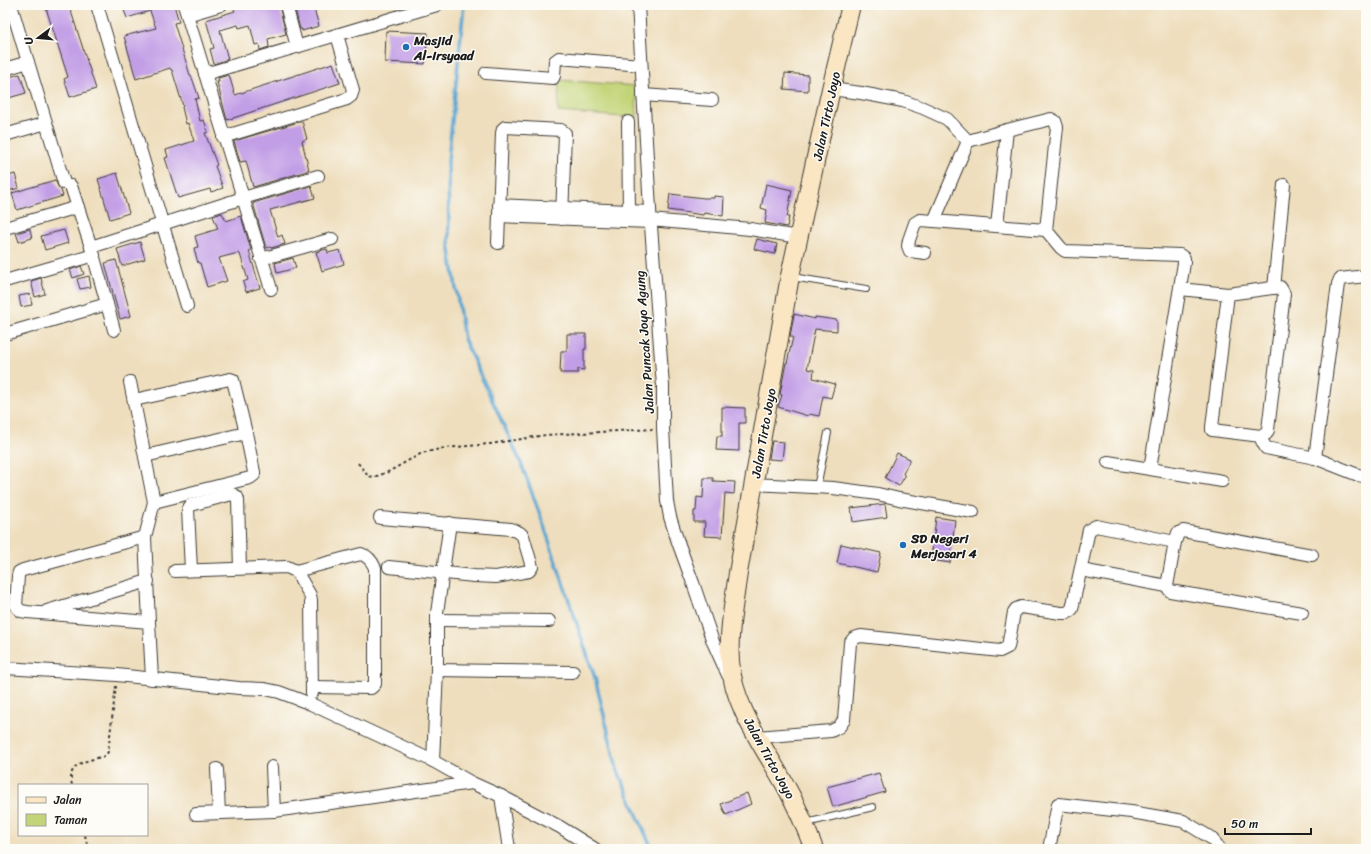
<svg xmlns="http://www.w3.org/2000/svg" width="1371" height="854" font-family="Sriracha,sans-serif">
	<rect width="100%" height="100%" fill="#fdfcf7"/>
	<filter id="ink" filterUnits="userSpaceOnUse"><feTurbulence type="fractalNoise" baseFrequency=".025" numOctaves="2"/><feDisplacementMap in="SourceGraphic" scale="8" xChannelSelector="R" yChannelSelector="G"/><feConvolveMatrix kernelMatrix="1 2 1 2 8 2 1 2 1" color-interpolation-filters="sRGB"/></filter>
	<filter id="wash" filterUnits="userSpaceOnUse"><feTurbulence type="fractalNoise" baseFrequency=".012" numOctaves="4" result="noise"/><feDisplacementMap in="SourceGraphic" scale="16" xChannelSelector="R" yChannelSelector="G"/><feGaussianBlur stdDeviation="0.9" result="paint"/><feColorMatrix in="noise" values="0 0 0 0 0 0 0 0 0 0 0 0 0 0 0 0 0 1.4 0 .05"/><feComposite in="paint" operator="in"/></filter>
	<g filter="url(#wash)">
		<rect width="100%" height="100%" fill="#eedebd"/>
		<path fill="#c2d477" stroke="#6f784a" d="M559,80L636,86L637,118L558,112Z"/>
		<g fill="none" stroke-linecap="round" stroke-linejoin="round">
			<path stroke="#58a5d1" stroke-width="3.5" d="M464,5L448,160L449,244L464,339L521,463L544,526L595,678L617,769L652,849"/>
		</g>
		<g id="blocks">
			<g fill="#c29ee6">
				<path d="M45,5H69L96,89L70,97L64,79L68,77Z"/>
				<path d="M122,5H161V7L167,5H174L179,22L174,23L190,75H191L199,98L195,99L200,121L204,120L208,132L205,133L217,165L215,166L223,188L211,192L210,189L178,198L165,158L168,157L166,150L194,141L188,123L186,124L182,107L183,106L172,70H171L170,68L136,79L124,36L156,28L150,11L127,18Z"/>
				<path d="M240,5H279L286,34L268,39L269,47L260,50L259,44L255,45L250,25L239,28L238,25L220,30L228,59L214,64L210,49L214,48L206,20L235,11L233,7Z"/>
				<path d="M294,5H311L313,9H314L319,26L302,31V29H300Z"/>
				<path d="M386,31L428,33L425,64L385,62Z"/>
				<path d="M333,63L340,83L227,120L217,82H219L218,78L229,75L235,95Z"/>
				<path d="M785,73L808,75V91L784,89Z"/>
				<path d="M20,74L26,93L5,99V78Z"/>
				<path d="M302,121L307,139L302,141L309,170H307V171L253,187L246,161L240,162L234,141Z"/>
				<path d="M117,173L129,213L110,219L98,179Z"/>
				<path d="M15,174L19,188L8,191L5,177Z"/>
				<path d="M55,180L59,188L61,190L63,196L17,210L12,193Z"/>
				<path d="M766,184L792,190L787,217H789L787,227L765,223L767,210L761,208Z"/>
				<path d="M311,186L315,198L270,210L278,237L282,235L285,244L271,248L270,247L266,248L253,203Z"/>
				<path d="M670,194L704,198H714V196L724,197L723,216L704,213L703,215L668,210Z"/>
				<path d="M222,213L226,221L241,216L251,250L249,251L260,288L246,292L243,282L248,280L240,254L238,253L219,258L227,281L207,287L200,263H198L194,248L198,247L195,236L218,229L213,216Z"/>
				<path d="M30,229L32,238L19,242L16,233Z"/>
				<path d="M64,230L68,243L45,250L41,236Z"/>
				<path d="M757,239L777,244L775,254L754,249Z"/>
				<path d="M140,242L145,259L122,266L117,249Z"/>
				<path d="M327,249L328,253L340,250L344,264L322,271L316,252Z"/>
				<path d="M293,258L296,268L277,273L275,263Z"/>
				<path d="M116,260L131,316L120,319L105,263Z"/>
				<path d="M81,266L84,274L73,278L70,270Z"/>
				<path d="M89,276L91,287L80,289L77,279Z"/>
				<path d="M41,278L45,294L35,297L31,281Z"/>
				<path d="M30,294L32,305L21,307L19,296Z"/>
				<path d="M794,314L815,319V317L837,320V331L815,329L807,369L814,370L813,378L835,384L831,398L823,396L819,416L809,414L808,416L778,407L782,395L780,394L786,363H787L793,337H790Z"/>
				<path d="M567,334H586V349H584V370L578,369V373H560L561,351H567Z"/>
				<path d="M722,407L745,408V423H739V451L716,450L717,436H722Z"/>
				<path d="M772,441L784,442L782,460L769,459Z"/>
				<path d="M897,453L910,459L903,474L905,476L899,486L885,478Z"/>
				<path d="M704,478H713V481L735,482L734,494L725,493L722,537L704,536L705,522H694V511H696L697,497L703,498Z"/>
				<path d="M885,504L887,517L853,522L851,508Z"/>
				<path d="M936,517L955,520L950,563L931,560Z"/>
				<path d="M841,544L881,553L877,572L837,563Z"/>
				<path d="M879,773L885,792L833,807L827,787Z"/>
				<path d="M747,793L751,804L726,815L721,804Z"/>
			</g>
		</g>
	</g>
	<g filter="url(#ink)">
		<use href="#blocks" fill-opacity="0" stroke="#3c3934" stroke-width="1"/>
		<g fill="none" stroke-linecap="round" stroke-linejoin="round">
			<defs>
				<g id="lane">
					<path d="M792,277L866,289"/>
					<path d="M817,487L828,433"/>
					<path d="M806,823L873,807"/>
				</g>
				<g id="street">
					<path d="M11,5L64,183"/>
					<path d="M97,5L187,306"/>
					<path d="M184,5L271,289"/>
					<path d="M286,5L297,47"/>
					<path d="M638,5L651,226L663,386V428L667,501L670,517L678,542L693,583L713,642L728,675"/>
					<path d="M187,15L221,5"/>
					<path d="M5,69L28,62"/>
					<path d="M486,73L553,78L554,76L555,61L559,58L641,65"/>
					<path d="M205,74L437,5"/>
					<path d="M831,89L861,93L903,101L923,108L947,119L968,141L1007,130L1051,119L1055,121L1057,127L1046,230L934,221L968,141"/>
					<path d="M643,95L712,100"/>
					<path d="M628,122L629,211"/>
					<path d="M5,135L46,123"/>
					<path d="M223,137L347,99L351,96L353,90L337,35"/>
					<path d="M499,205L650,212"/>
					<path d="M499,216L650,222"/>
					<path d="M650,220L750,229L798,237"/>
					<path d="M997,226L1007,130"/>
					<path d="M5,228L78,207"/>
					<path d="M1046,230L1061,248L1065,251L1180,255L1184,258V263L1150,469"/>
					<path d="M498,243L502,133L503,129L505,127L561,130L565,133L562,219"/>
					<path d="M91,247L243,198L318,176"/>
					<path d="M925,253L910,251L908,246L909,240L915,223L920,220L934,221"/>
					<path d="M261,259L332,239"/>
					<path d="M5,281L94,255"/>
					<path d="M1274,288L1284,185"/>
					<path d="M1180,289L1228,294L1212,427V430L1261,436L1266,434L1268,430L1284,294L1282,290L1280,287L1228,294"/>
					<path d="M107,304L114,330"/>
					<path d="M5,334L107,304L91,247L71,186"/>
					<path d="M130,382L154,502"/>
					<path d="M134,400L230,379L233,380L246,433"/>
					<path d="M1261,436L1262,441L1266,448L1315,458L1358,475L1363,476L1366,474"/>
					<path d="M145,456L246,433L254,472V475L250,478L154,502L145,537L149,622"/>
					<path d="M1315,458L1338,284L1340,279L1366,276"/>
					<path d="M1108,462L1222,481"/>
					<path d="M754,484L833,488L878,494L899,499L973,512"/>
					<path d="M380,518L511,529L520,533L523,536L532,567L529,571L496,577L474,576L389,567"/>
					<path d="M145,537L23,570L19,572L18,576L16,606L21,611L27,612L149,622L152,679"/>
					<path d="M191,570L188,509L191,505L232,494L237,497L238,500L240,568"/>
					<path d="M1081,570L1167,586L1170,591L1302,613"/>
					<path d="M175,571L287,567L296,571L361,554C368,556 372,561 375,568V684L371,688L312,687"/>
					<path d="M296,571L310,595L311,600L312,693"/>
					<path d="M1167,586L1175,542"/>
					<path d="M47,611L148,581"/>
					<path d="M437,620L549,621"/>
					<path d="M5,668L117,675L239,688L265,689L279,692L311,704L433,761L472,783L501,796L560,827L595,849"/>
					<path d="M437,670L573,672"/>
					<path d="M757,737L831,731L839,727L844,720L850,643L854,638L861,636L1000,651L1008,647L1014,612L1016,609L1021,607L1061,613H1067L1072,609L1089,530L1096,526L1175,542L1178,533L1183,531L1312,555"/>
					<path d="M433,761L437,670V613L450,523"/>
					<path d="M272,767L274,811"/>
					<path d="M217,769L219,813"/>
					<path d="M501,796L509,849"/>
					<path d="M196,814L274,811L472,783"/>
					<path d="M1049,849L1058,804L1131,812L1183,821L1211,838L1220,849"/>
				</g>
				<path id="secondary" d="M814,849C807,831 800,813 791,796C770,754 733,710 730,661C728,632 734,602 738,573L790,276L831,89L851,5"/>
			</defs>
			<use href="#lane" stroke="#3c3934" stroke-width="8"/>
			<use href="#street" stroke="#3c3934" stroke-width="14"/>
			<use href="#secondary" stroke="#3c3934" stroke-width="20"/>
			<g stroke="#3c3934" stroke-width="2" stroke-dasharray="3 3" stroke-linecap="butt">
				<path d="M358,463L368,476L374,477L388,472L422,453L445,448L490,444L546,435L653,429"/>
				<path d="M72,785C66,762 88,761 105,756L108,752L116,686"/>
				<path d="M85,835L88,849"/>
			</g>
			<use href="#lane" stroke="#fff" stroke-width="6"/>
			<use href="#street" stroke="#fff" stroke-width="12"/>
			<use href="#secondary" stroke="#fbe6c3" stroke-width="18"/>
		</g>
	</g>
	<g fill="#1f6fb2" stroke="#fdfcf7" stroke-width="1.5">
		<circle cx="406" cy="47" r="4"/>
		<circle cx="903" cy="545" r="4"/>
	</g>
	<g text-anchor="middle" stroke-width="3" stroke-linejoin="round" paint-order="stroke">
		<g font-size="13" font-weight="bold" fill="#1c1c1c" stroke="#fdfcf7" text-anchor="start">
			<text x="414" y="45">Masjid<tspan x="414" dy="15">Al-Irsyaad</tspan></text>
			<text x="911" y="543">SD Negeri<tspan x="911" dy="15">Merjosari 4</tspan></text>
		</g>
		<g font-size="13" fill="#1c1c1c" stroke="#fdfcf7">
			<text transform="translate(826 116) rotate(-78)" y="5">Jalan Tirto Joyo</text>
			<text transform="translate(644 342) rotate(-94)" y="5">Jalan Puncak Joyo Agung</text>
			<text transform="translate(763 433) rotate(-80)" y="5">Jalan Tirto Joyo</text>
			<text transform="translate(770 758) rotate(61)" y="5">Jalan Tirto Joyo</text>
		</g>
	</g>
	<rect width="1371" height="854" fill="none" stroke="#fdfcf7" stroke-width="20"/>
	<rect x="18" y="784" width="130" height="52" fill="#fdfcf7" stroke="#a3a29f"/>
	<rect x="26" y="797" width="20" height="6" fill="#fbe6c3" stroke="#a3a29f"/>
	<text x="54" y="804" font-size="12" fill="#1c1c1c">Jalan</text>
	<rect x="26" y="814" width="20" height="12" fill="#c2d477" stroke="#a3a29f"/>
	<text x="54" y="824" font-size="12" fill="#1c1c1c">Taman</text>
	<g transform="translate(38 38) rotate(254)" stroke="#fdfcf7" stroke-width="3" paint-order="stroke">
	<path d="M0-3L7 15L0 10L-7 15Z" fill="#1c1c1c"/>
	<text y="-6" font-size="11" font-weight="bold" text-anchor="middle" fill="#1c1c1c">U</text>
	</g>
	<path d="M1225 828v6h86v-6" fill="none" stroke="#1c1c1c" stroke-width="2"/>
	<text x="1231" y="828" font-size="12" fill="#1c1c1c" stroke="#fdfcf7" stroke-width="3" paint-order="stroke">50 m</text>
</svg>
